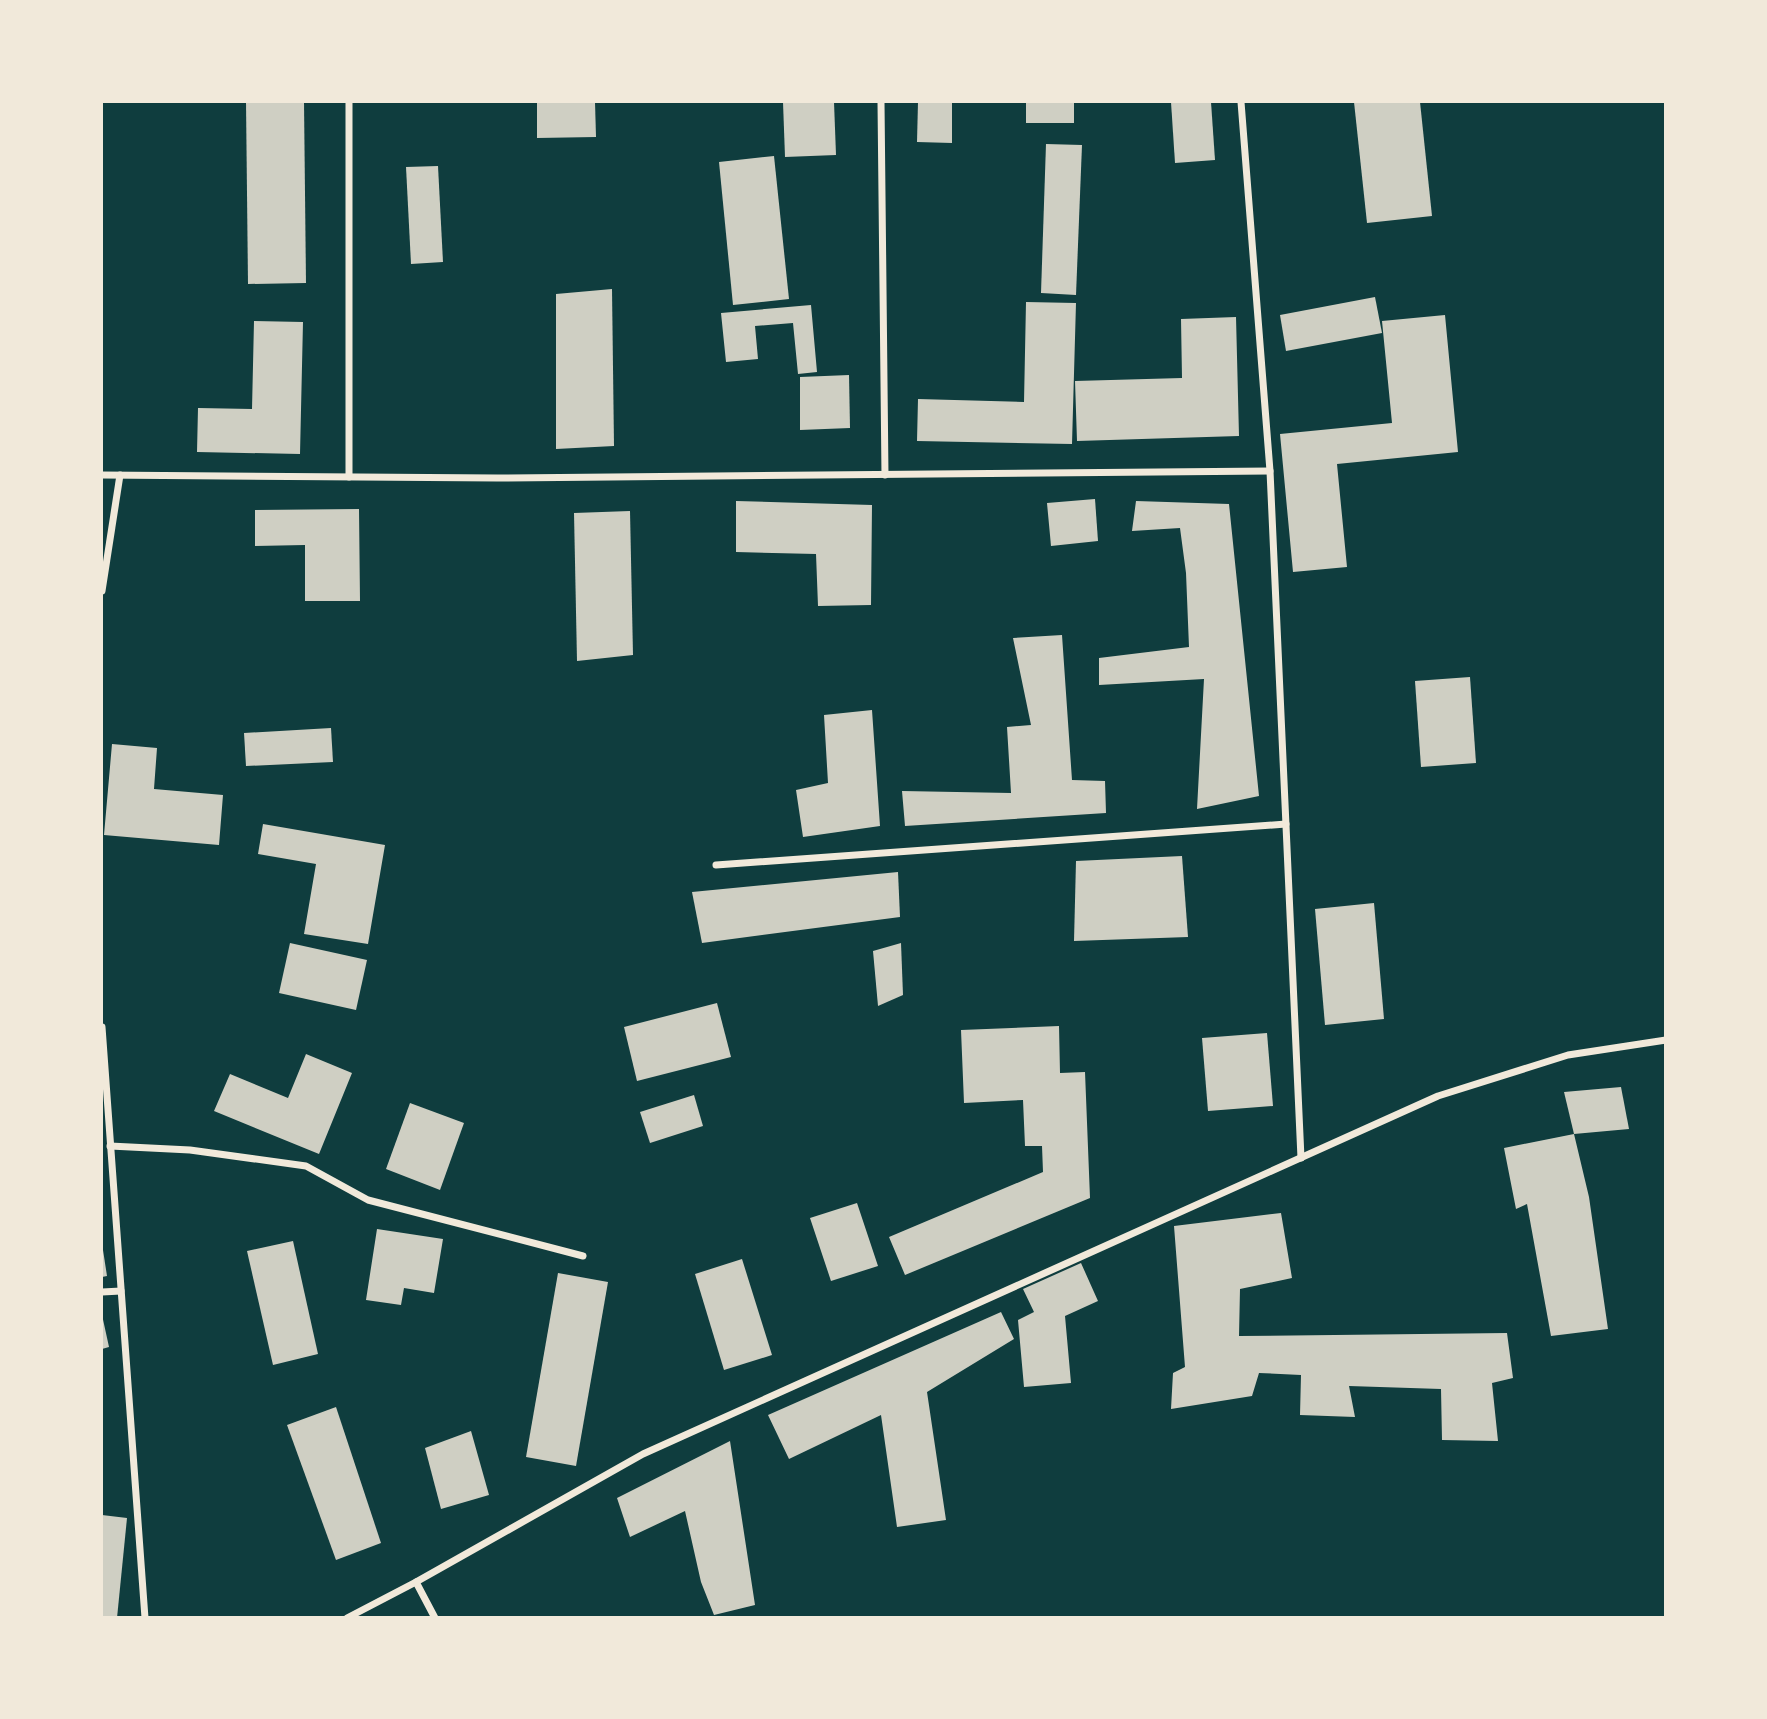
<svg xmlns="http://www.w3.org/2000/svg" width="1767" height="1719" font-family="'Space Grotesk',sans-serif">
	<rect width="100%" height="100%" fill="#0f3d3e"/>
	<g fill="#cfcfc3">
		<path d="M246,102H304L306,283L248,284Z"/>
		<path d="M537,102H595L596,137L537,138Z"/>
		<path d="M783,102H834L836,155L785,157Z"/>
		<path d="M918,102H952V143L917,142Z"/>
		<rect x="1026" y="102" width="48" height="21"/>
		<path d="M1171,102H1211L1215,160L1175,163Z"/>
		<path d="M1354,102H1420L1432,216L1367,223Z"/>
		<path d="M1046,144L1082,145L1076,295L1041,293Z"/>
		<path d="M774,156L789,299L733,305L719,162Z"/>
		<path d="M438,166L443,262L411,264L406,167Z"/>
		<path d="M612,289L614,446L556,449V294Z"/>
		<path d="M1375,297L1382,333L1286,351L1280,315Z"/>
		<path d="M1026,302L1076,303L1072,444L917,441L918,399L1024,402Z"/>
		<path d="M811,305L817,372L798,374L793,323L755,326L758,359L726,362L721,313Z"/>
		<path d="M1445,315L1458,452L1337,464L1347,567L1293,572L1280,434L1392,423L1382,321Z"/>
		<path d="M1236,317L1239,436L1077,441L1075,381L1182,378L1181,319Z"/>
		<path d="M254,321L303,322L300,454L197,452L198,408L252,409Z"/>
		<path d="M849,375L850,428L800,430V377Z"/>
		<path d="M1095,499L1098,541L1051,546L1047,503Z"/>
		<path d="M736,501L872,505L871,605L818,606L816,554L736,552Z"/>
		<path d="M1136,501L1229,504L1259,796L1197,809L1204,679L1099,685V658L1189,647L1186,573L1180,528L1132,531Z"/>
		<path d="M359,509L360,601H305V545L255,546V510Z"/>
		<path d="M630,511L633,655L577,661L574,513Z"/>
		<path d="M1062,635L1072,780L1105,781L1106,813L905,826L902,791L1011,793L1007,727L1031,725L1013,638Z"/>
		<path d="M1470,677L1476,763L1421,767L1415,681Z"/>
		<path d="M872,710L880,826L803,837L796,790L828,783L824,715Z"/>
		<path d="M331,728L333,762L246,766L244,733Z"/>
		<path d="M112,744L157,748L154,789L223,795L219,845L104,835Z"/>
		<path d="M263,824L385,845L368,944L304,934L316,864L258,854Z"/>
		<path d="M1182,856L1188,937L1074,941L1076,861Z"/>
		<path d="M898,872L900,917L702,943L692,892Z"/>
		<path d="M1374,903L1384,1019L1325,1025L1315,909Z"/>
		<path d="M290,943L367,960L356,1010L279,993Z"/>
		<path d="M901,943L903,995L878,1006L873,951Z"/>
		<path d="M717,1003L731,1057L637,1081L624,1027Z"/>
		<path d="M1059,1026L1060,1073L1085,1072L1090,1198L905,1275L889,1237L1043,1172L1042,1146H1025L1023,1100L964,1103L961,1030Z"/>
		<path d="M1267,1033L1273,1106L1208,1111L1202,1038Z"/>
		<path d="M306,1054L352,1073L319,1154L214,1111L230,1074L288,1098Z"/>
		<path d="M1621,1087L1629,1129L1574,1134L1564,1092Z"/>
		<path d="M694,1095L703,1126L650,1143L640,1112Z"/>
		<path d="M410,1103L464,1123L440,1190L386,1169Z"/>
		<path d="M1574,1134L1589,1197L1608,1329L1551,1336L1527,1204L1516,1209L1504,1148Z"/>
		<path d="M857,1203L878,1266L831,1281L810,1218Z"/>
		<path d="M1281,1213L1292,1278L1240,1289L1239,1336L1507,1333L1513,1378L1492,1383L1498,1441L1442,1440L1441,1389L1349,1386L1355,1417L1300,1415L1301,1375L1259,1373L1252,1396L1171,1409L1173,1373L1185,1367L1174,1226Z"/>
		<path d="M377,1229L443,1239L434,1293L404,1288L401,1305L366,1300Z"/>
		<path d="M293,1241L318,1354L273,1365L247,1251Z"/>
		<path d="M102,1250H103L107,1276L102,1277Z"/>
		<path d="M742,1259L772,1355L724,1370L695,1274Z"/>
		<path d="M1081,1263L1098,1301L1065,1316L1071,1383L1024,1387L1018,1320L1034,1312L1023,1289Z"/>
		<path d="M558,1273L608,1282L576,1466L526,1457Z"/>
		<path d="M1001,1312L1014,1339L927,1392L946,1520L897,1527L881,1415L789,1459L768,1415Z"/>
		<path d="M102,1315L109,1347L102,1349Z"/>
		<path d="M336,1407L381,1543L336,1560L287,1425Z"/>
		<path d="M471,1431L489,1495L441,1509L425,1448Z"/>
		<path d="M730,1441L755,1605L714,1615L701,1582L685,1511L630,1537L617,1498Z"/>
		<path d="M102,1515L127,1518L117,1618H102Z"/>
	</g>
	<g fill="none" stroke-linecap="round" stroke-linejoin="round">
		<g stroke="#f1e9da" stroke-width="7">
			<path d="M881,102L885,475"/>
			<path d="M1241,102L1270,471L1301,1158"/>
			<path d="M102,475L497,478L1270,471"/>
			<path d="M349,477V102"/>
			<path d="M102,591L120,475"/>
			<path d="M716,865L1286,824"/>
			<path d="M102,1027L145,1618"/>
			<path d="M110,1146L190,1150L306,1166L368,1200L583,1256"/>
			<path d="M102,1292L121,1291"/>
			<path d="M416,1582L435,1618"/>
			<path d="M347,1618L416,1582L643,1454L1438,1096L1568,1055L1666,1040"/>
		</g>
	</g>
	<rect width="1767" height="1719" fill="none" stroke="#f1e9da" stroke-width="206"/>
</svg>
